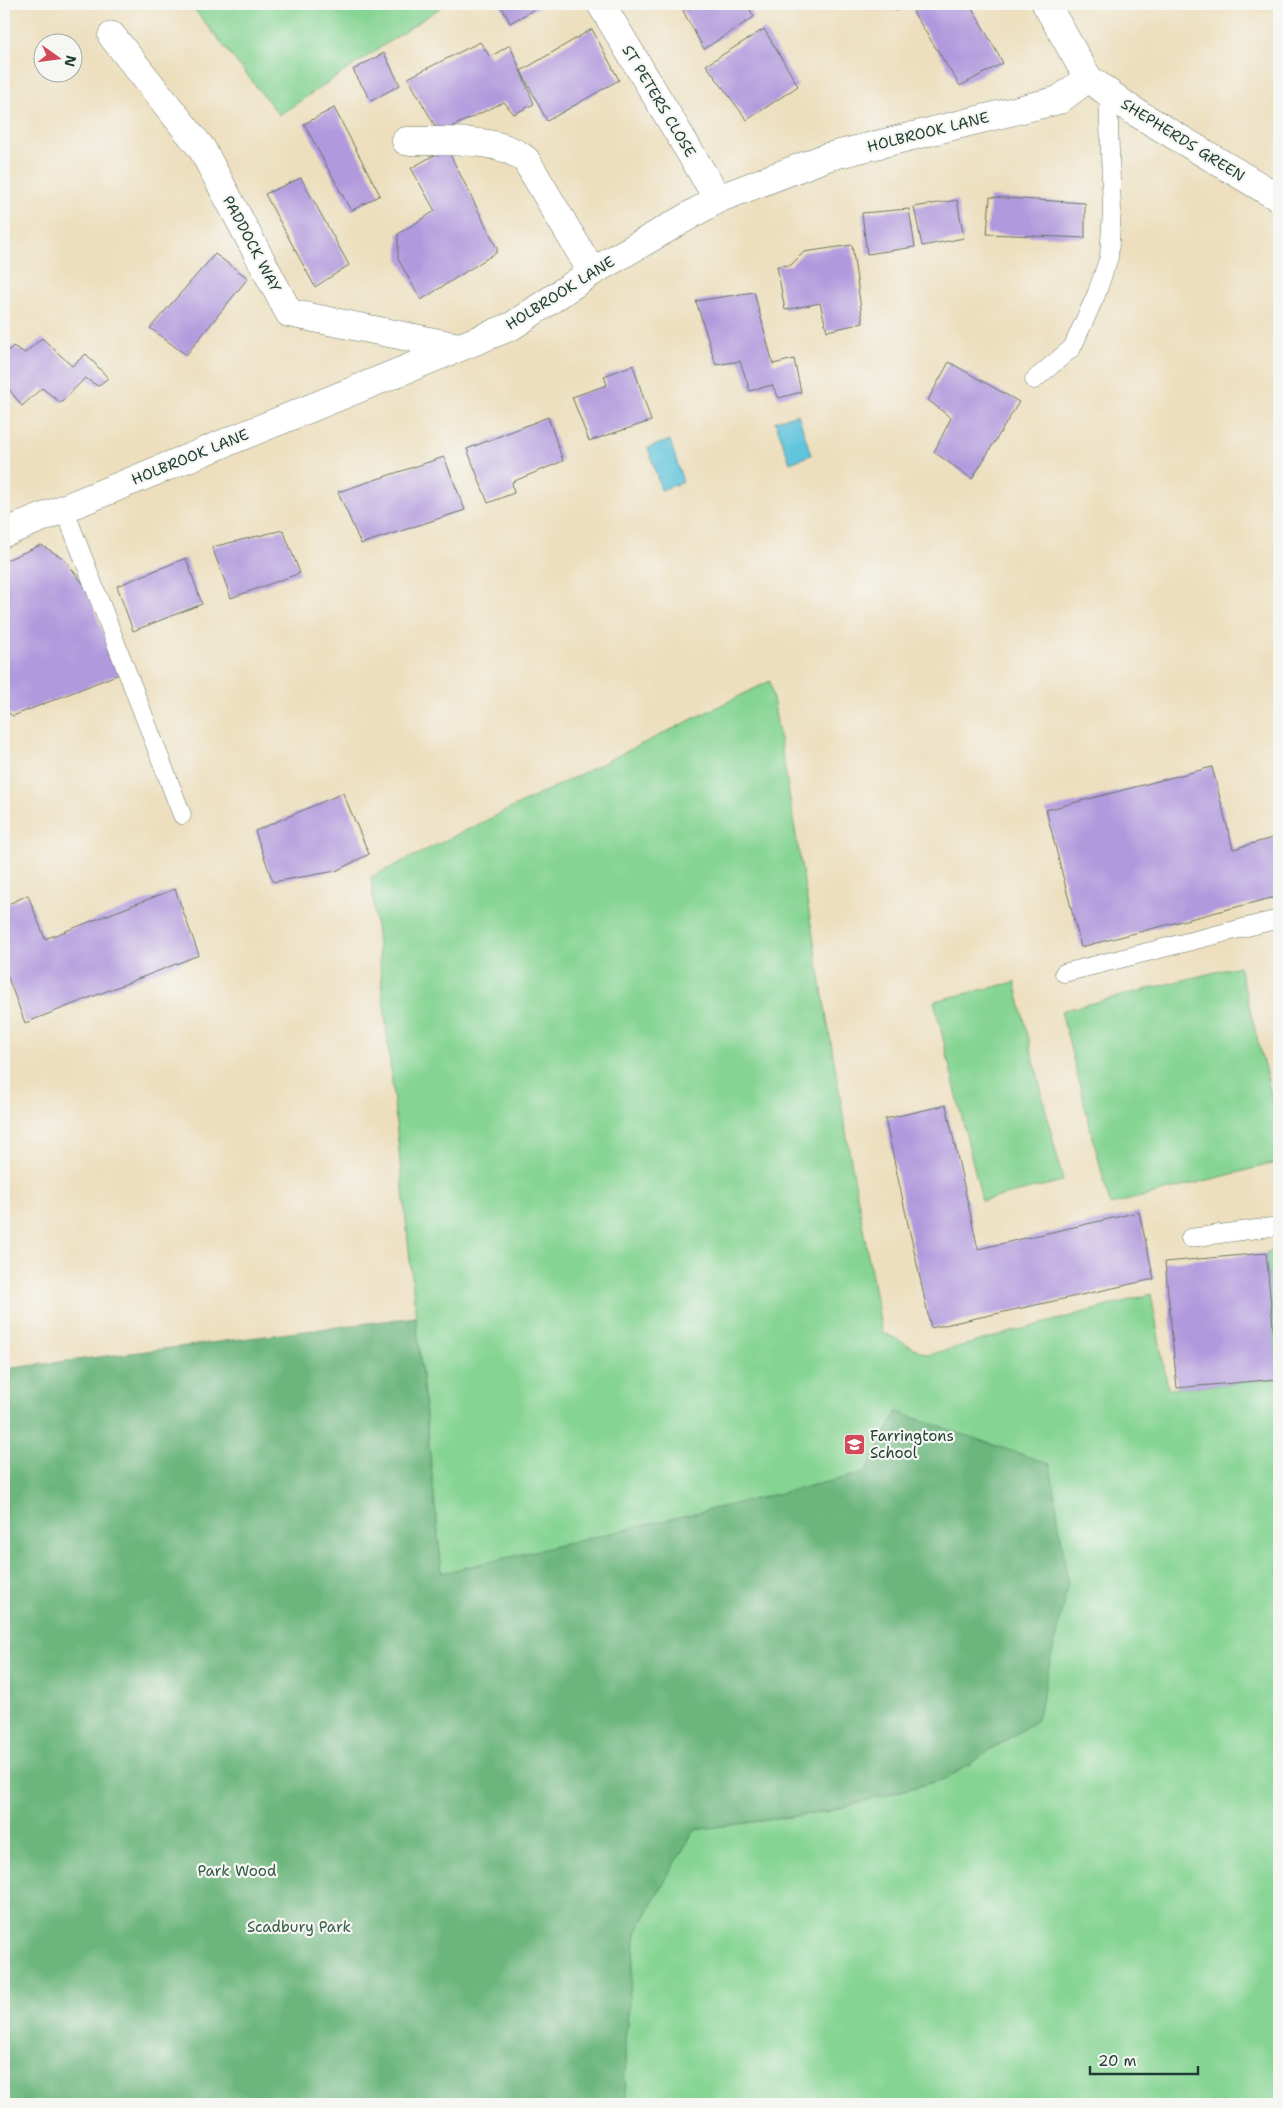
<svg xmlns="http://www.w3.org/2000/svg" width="1283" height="2108" font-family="'Shantell Sans',sans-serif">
	<rect width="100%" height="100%" fill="#f6f6f2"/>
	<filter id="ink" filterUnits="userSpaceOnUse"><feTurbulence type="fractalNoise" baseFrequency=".02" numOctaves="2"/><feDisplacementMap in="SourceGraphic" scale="10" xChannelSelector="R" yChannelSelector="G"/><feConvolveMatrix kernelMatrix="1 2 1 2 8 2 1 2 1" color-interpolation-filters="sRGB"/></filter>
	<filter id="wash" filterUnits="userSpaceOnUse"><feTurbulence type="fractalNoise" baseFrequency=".0096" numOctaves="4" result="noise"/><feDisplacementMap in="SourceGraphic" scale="20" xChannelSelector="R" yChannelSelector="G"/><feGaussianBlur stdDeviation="1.12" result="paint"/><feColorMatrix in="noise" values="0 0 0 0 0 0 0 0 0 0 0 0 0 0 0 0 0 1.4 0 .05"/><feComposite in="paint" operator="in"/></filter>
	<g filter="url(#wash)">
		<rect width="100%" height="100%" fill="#eddfbe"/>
		<g fill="#85d493" stroke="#528864">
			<path d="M190,4H446L279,115Z"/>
			<path d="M770,681L851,1161L882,1332L928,1355L1151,1294L1168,1389L1278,1379L1266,1253L1279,1247V2104H626L625,2041L636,1932L694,1830L826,1812L948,1778L897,1412L865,1473L442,1574L371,877Z"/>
			<path d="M1239,966L1279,1125V1162L1110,1205L1061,1011Z"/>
			<path d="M1015,982L1063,1181L982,1201L934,1001Z"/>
		</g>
		<path fill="#6cb67d" stroke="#467a58" d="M416,1317L442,1573L865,1473L897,1412L1050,1464L1068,1583L1037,1720L948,1778L826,1812L694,1830L636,1932L625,2041L626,2104H4V1369Z"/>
		<g fill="#5fc4dc" stroke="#3f8088">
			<path d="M798,414L811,455L790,463L775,421Z"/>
			<path d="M670,440L683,482L661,490L648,448Z"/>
		</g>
		<g id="blocks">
			<g fill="#b199dd">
				<path d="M500,4H542V5L510,23Z"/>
				<path d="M695,4H747L754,17L704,49L683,11Z"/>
				<path d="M892,4H909L896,11Z"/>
				<path d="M928,4H970L1003,63L960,86L913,12Z"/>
				<path d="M592,29L619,80L547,121L521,71Z"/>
				<path d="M764,29L798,86L747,120L706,65Z"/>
				<path d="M480,42L490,57L510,45L534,104L514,114L504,102L439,133L408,78Z"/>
				<path d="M384,53L400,85L371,101L353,70Z"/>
				<path d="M334,108L380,195L351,211L304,124Z"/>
				<path d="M447,148L497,248V252L421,300L398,259V234L435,211L411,168Z"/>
				<path d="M301,178L349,265L315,287L265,194Z"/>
				<path d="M990,197L1085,203V238L987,234Z"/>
				<path d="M957,200L964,238L922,246L914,207Z"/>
				<path d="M909,209L915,247L867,254L862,213Z"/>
				<path d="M852,245L863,323L827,331L820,303L785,310L777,266L791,265L804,252Z"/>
				<path d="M215,254L248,278L186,355L150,328Z"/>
				<path d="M754,292L773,364L794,359L801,392L779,398L772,385L750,391L740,361L716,365L696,301Z"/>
				<path d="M42,338L72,366L86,354L108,378L98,386L85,378L61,403L42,388L22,406L4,383V355L13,346L25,353Z"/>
				<path d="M949,362L1019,402L972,479L934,452L951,418L928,400Z"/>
				<path d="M633,365L651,421L589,441L572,397L607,385L604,376Z"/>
				<path d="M548,417L563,461L512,482L514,493L488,503L467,449Z"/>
				<path d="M444,457L465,510L361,544L338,492Z"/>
				<path d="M283,530L300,573L231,598L212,547Z"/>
				<path d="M41,545L63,558L85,586L119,674L13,716L4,710V561Z"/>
				<path d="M186,558L202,604L133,631L117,586Z"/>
				<path d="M1212,767L1233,849L1279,836V896L1081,947L1046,810Z"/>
				<path d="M343,793L369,854L336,871L273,882L255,831Z"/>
				<path d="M175,889L199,955L25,1023L4,967V906L28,895L45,939Z"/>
				<path d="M1279,942V959H1278L1275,943Z"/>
				<path d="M946,1105L978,1249L1139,1212L1154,1279L931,1328L885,1119Z"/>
				<path d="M1266,1253L1278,1379L1177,1388L1165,1262Z"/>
			</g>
		</g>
	</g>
	<g filter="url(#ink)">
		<use href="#blocks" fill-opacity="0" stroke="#677664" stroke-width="1"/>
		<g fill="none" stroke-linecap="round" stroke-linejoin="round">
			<defs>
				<g id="lane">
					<path d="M1034,380L1072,348L1096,295L1109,257L1112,211L1108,93"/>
					<path d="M64,508L182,815"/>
					<path d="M1064,973L1279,919"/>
					<path d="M1190,1238L1279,1226"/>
				</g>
				<g id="street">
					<path d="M601,4L718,199"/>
					<path d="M1046,4L1088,78L1132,110L1279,198"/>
					<path d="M112,36L202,149L289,313L459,347"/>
					<path d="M406,141C443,142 496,135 526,160L592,272"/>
					<path d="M4,533L512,326L592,272L718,199L827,157L1059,100L1088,78"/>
				</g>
			</defs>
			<use href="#lane" stroke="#677664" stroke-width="19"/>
			<use href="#street" stroke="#677664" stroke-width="29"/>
			<use href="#lane" stroke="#fff" stroke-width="18"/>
			<use href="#street" stroke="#fff" stroke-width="28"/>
		</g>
	</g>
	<defs>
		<symbol id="school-square" viewBox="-11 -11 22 22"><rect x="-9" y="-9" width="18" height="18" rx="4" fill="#d1495b" stroke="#f6f6f2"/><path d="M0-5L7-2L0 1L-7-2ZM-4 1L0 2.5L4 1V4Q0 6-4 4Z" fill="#fff"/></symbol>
	</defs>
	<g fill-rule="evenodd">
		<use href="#school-square" x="842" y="1432" width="25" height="25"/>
	</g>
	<g text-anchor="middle" stroke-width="4.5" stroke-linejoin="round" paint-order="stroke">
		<g font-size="15" fill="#1f3d34" stroke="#f6f6f2">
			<text transform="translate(659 101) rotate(59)" y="5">ST PETERS CLOSE</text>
			<text transform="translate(928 132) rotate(-14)" y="5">HOLBROOK LANE</text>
			<text transform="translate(1183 140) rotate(32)" y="5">SHEPHERDS GREEN</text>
			<text transform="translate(252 244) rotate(62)" y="5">PADDOCK WAY</text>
			<text transform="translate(560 293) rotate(-32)" y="5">HOLBROOK LANE</text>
			<text transform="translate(190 457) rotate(-22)" y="5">HOLBROOK LANE</text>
		</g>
		<g font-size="15" fill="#1f3d34" stroke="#f6f6f2" text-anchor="start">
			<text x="870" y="1441">Farringtons<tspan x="870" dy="17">School</tspan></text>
		</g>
		<g font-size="15" fill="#335b47" stroke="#f6f6f2">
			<text x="237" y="1876">Park Wood</text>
			<text x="299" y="1932">Scadbury Park</text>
		</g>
	</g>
	<rect width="1283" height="2108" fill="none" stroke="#f6f6f2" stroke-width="20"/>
	<g transform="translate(58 58) rotate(104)"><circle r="24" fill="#f6f6f2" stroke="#a0aca6"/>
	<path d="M0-4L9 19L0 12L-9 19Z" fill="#d1495b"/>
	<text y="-8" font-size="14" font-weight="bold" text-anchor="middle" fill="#1f3d34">N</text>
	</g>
	<path d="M1090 2066v8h108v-8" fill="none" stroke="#1f3d34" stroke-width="2.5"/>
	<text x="1098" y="2066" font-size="15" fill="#1f3d34" stroke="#f6f6f2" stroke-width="4" paint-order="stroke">20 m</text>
</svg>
